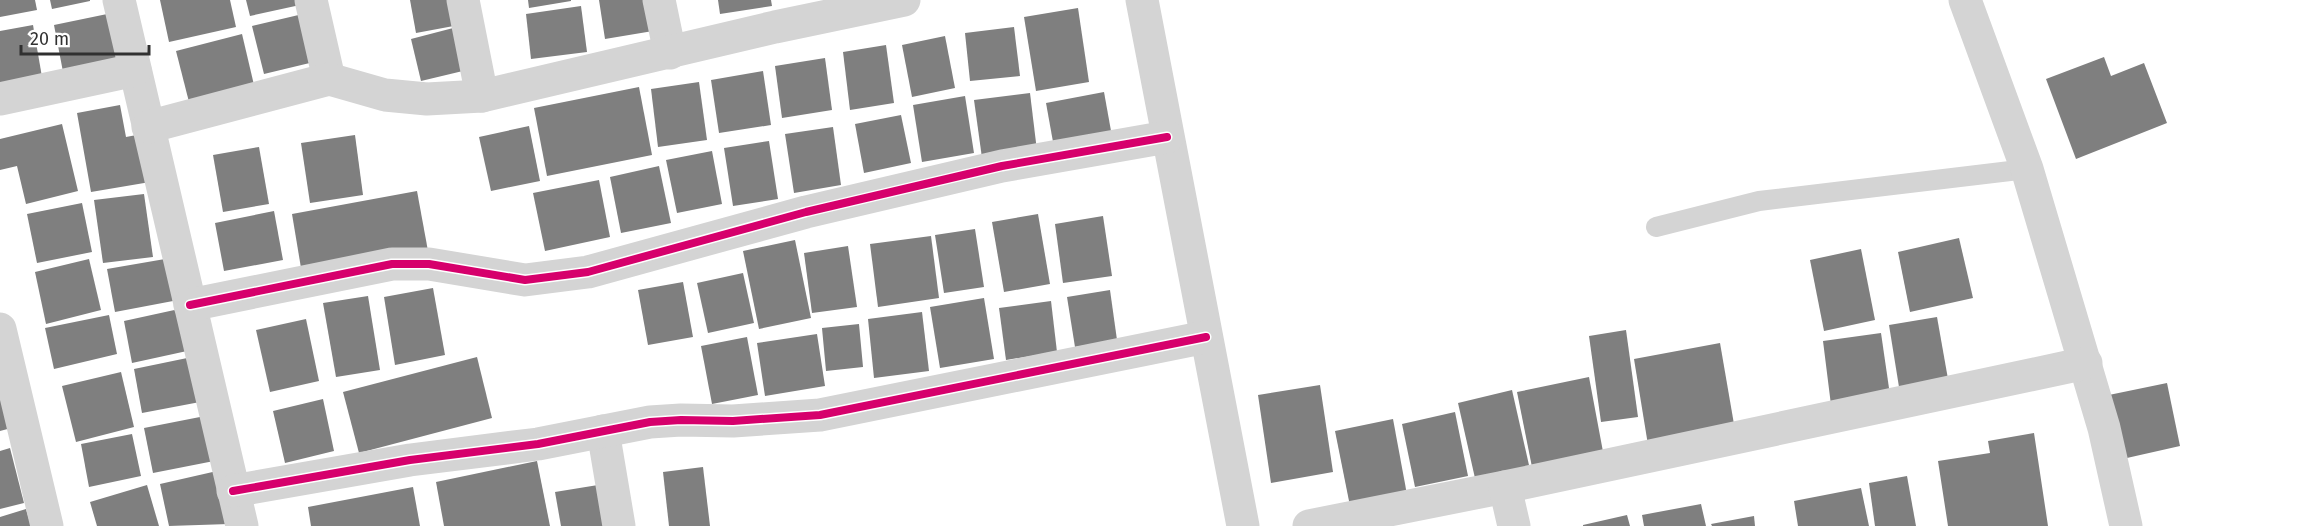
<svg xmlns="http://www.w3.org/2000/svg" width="2311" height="526" font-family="'Fira Sans',sans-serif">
	<rect width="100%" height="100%" fill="#fff"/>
	<g fill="#7f7f7f">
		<path d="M0,0H35L37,10L0,17Z"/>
		<path d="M50,0H90V1L52,9Z"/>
		<path d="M160,0H230L236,27L169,42Z"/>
		<path d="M246,0H299L300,5L250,16Z"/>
		<path d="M410,0H454L459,25L416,33Z"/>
		<path d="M528,0H571V1L529,8Z"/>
		<path d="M599,0H654L659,30L605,39Z"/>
		<path d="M718,0H771L772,6L720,14Z"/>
		<path d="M581,6L587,52L531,59L526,14Z"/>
		<path d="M1078,8L1089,82L1036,91L1024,17Z"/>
		<path d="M112,13L122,66L64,77L54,25Z"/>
		<path d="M307,13L318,61L264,74L252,26Z"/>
		<path d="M33,25L42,77L0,85V31Z"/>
		<path d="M457,27L467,70L421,81L411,39Z"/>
		<path d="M1014,27L1020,76L970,81L965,33Z"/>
		<path d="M242,34L254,85L189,102L176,51Z"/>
		<path d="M945,36L955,88L912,97L902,45Z"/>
		<path d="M886,45L894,103L850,110L843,52Z"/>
		<path d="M2104,57L2111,76L2144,63L2167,123L2076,159L2046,79Z"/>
		<path d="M825,58L832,110L782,118L775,66Z"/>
		<path d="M763,71L771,125L719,133L711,80Z"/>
		<path d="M699,82L707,140L658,147L651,89Z"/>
		<path d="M639,87L652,155L547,176L534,108Z"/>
		<path d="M1104,92L1113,142L1055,153L1046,103Z"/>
		<path d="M1030,93L1037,151L982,158L974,100Z"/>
		<path d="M965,96L974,153L922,162L913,105Z"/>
		<path d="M120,105L126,137L147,133L156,181L91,192L77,113Z"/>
		<path d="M901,115L911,163L864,173L855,124Z"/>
		<path d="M62,124L78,191L26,204L17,166L0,170V139Z"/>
		<path d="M529,126L540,181L491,191L479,137Z"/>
		<path d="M833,127L841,185L794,193L785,134Z"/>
		<path d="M355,135L363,195L310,203L301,143Z"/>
		<path d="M769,141L778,199L733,206L724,148Z"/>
		<path d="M259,147L269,204L223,212L213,155Z"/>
		<path d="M712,151L722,204L677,213L666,160Z"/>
		<path d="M659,166L671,223L621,233L610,177Z"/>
		<path d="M599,180L610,237L545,251L533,193Z"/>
		<path d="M417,191L428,251L302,274L292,214Z"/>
		<path d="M144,194L153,257L103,263L94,200Z"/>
		<path d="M82,203L92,252L37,263L27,214Z"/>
		<path d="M274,211L283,260L224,271L215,223Z"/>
		<path d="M1038,214L1050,284L1004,292L992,222Z"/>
		<path d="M1103,216L1112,276L1063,283L1055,224Z"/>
		<path d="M975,229L984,287L944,293L935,235Z"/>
		<path d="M931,236L939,298L878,307L870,244Z"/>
		<path d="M1959,238L1973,298L1910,312L1898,252Z"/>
		<path d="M795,240L811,318L759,329L743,251Z"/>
		<path d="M848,246L857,307L812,313L804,253Z"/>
		<path d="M1861,249L1875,320L1824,331L1810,260Z"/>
		<path d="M89,259L101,310L46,324L35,272Z"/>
		<path d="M165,259L173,301L115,312L107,269Z"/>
		<path d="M743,273L754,323L708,333L697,283Z"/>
		<path d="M683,282L693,337L648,345L638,290Z"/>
		<path d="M433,288L445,355L395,365L384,297Z"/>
		<path d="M1110,290L1117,340L1075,347L1067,297Z"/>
		<path d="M368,296L380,370L336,377L323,303Z"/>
		<path d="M984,298L994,359L940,368L930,307Z"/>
		<path d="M1051,301L1057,352L1006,360L999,308Z"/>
		<path d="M179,309L187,351L132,363L124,321Z"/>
		<path d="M922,312L929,371L874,378L868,319Z"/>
		<path d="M109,315L117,354L54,369L45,328Z"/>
		<path d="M1937,317L1948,379L1899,387L1889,325Z"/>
		<path d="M306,319L319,381L270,392L256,330Z"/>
		<path d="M859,324L863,367L826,371L822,328Z"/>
		<path d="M1626,330L1638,417L1601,422L1589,336Z"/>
		<path d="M1881,333L1890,395L1831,405L1823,341Z"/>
		<path d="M817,334L825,386L765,396L757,343Z"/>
		<path d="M747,337L758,395L712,404L701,346Z"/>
		<path d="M1720,343L1735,430L1648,445L1634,359Z"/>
		<path d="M192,357L200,402L142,413L134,369Z"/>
		<path d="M477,357L492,418L359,453L343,392Z"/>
		<path d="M121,372L134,427L76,442L62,386Z"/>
		<path d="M1589,377L1604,457L1533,472L1517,392Z"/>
		<path d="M0,382L15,427L0,431Z"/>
		<path d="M2167,383L2180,446L2118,460L2104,396Z"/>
		<path d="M1320,385L1333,472L1271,483L1258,395Z"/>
		<path d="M1512,390L1531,474L1477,487L1458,403Z"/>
		<path d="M323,399L334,451L285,463L273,411Z"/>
		<path d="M1455,412L1468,476L1415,487L1402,424Z"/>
		<path d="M205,416L214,461L153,473L144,428Z"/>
		<path d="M1393,419L1408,500L1351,511L1335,431Z"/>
		<path d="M2034,433L2048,526H1948L1938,461L1990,453L1988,441Z"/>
		<path d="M132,434L141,476L89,487L81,444Z"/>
		<path d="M10,448L24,503L0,509V451Z"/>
		<path d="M537,461L550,526H444L436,482Z"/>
		<path d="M703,467L710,526H669L663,472Z"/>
		<path d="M217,471L229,524L169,526L160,484Z"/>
		<path d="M1907,476L1916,526H1875L1869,483Z"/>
		<path d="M147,485L159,526H97L90,502Z"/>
		<path d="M598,485L604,526H561L555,492Z"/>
		<path d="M413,487L420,526H311L308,507Z"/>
		<path d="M1861,488L1869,526H1798L1794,501Z"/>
		<path d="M1701,504L1706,526H1644L1642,515Z"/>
		<path d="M26,509L31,526H0V517Z"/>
		<path d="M1627,515L1630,526H1583V525Z"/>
		<path d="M1754,516L1755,526H1712L1711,524Z"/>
	</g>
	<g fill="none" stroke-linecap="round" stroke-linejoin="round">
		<path stroke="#d4d4d4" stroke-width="20" d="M1656,227L1759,201L2027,169"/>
		<g stroke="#d4d4d4" stroke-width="33">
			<path d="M119,0L242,526"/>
			<path d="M311,0L329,79"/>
			<path d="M463,0L482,96"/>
			<path d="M659,0L670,53"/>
			<path d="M1142,0L1243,526"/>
			<path d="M1965,0L2027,169L2104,428L2126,526"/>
			<path d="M0,99L135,70"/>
			<path d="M148,127L329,79L385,95L427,99L482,96L775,27L904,0"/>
			<path d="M190,305L392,264H429L525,280L588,272L806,212L1002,166L1167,137"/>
			<path d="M0,329L47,526"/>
			<path d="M603,431L619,526"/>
			<path d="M233,491L410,460L538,444L650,422L681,420L733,421L820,415L1206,337"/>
			<path d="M1309,526L1505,487"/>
			<path d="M1514,526L1505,487L2086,363"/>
		</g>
		<defs>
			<g id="cycleway">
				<path d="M190,305L392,264H429L525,280L588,272L806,212L1002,166L1167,137"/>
				<path d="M233,491L410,460L538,444L650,422L681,420L733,421L820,415L1206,337"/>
			</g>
		</defs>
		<use href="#cycleway" stroke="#fff" stroke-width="11"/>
		<use href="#cycleway" stroke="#d6006c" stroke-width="8"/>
	</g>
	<path d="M21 45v9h128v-9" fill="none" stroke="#303030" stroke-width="3"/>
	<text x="30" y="45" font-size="18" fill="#303030" stroke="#ffffff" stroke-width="4.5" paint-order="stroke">20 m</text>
</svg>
